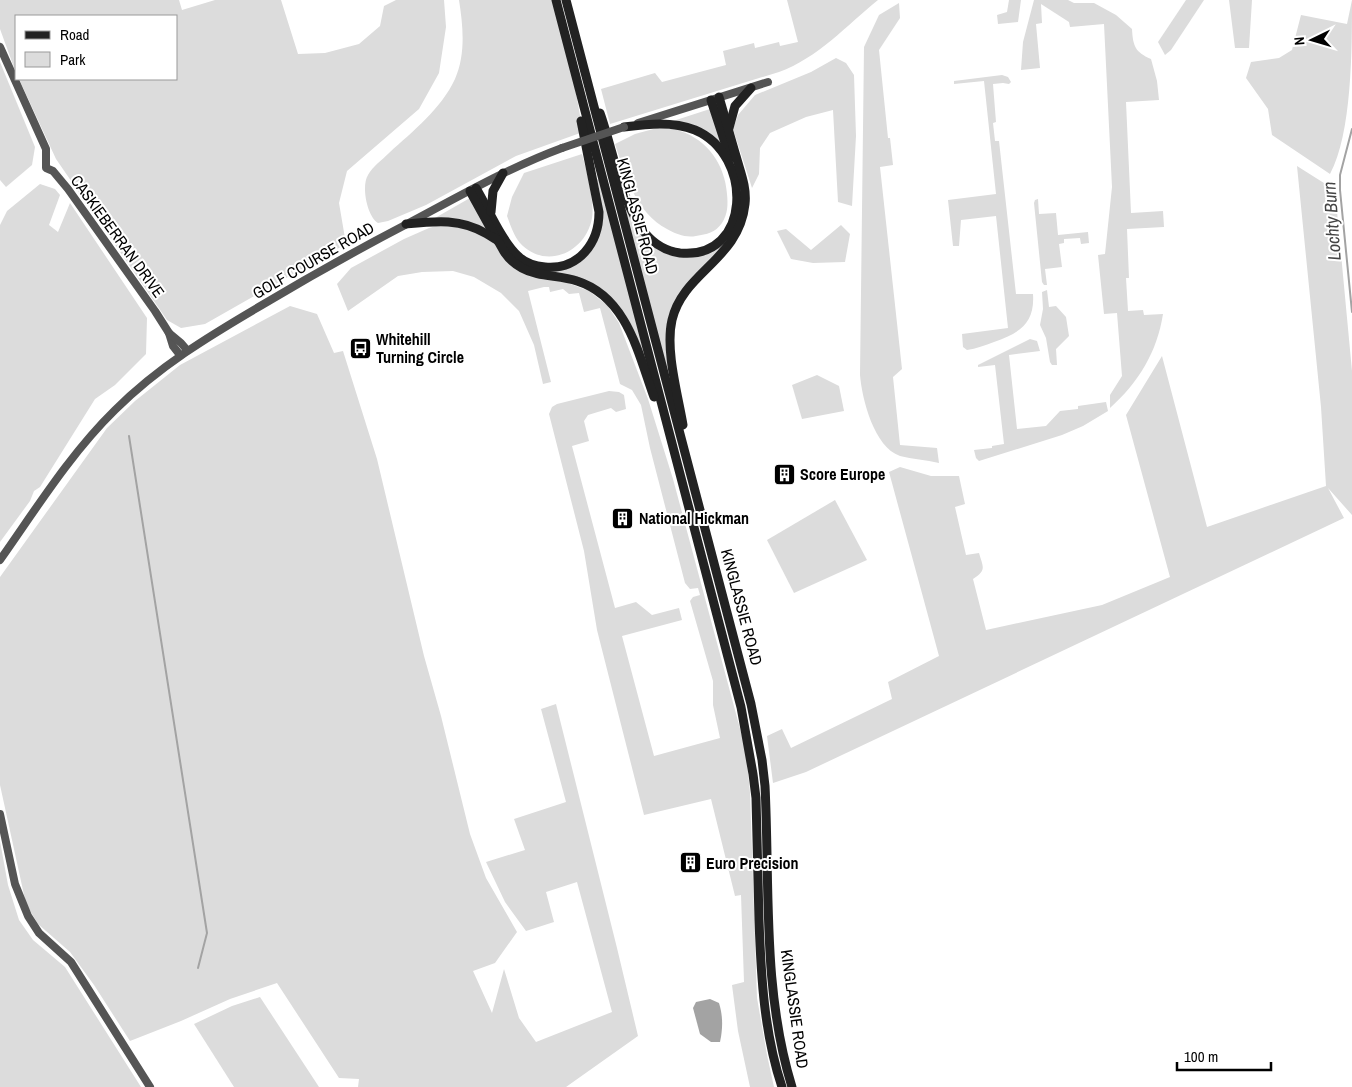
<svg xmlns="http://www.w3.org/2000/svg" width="1352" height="1087" font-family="'Archivo Narrow',sans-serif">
	<rect width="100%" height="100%" fill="#fff"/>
	<g fill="#dcdcdc">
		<path d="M0,0H179L182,10L215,0H281L298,54L325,53L359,44L380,26L384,6L396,0H444L446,27L439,73L419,109L347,171L339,203L346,244L205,324L181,328L167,320L56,159L19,79H176V16H16V73L0,29Z"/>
		<path d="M459,0H556L566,38L583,132L516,156L426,205L388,221L378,223C367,216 361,186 368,175C373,166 382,160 389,153C413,131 441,109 455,79C466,54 463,26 459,0Z"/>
		<path d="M787,0H878C847,25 818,58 779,72L610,124L601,89L655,73L662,82L726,65L723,51L754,43L755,48L779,42L780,46L798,42Z"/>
		<path d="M1009,0H1021L1018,22L998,24L997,15L1007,12Z"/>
		<path d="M1034,0H1068L1074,3H1094L1116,15L1132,29C1133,46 1135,52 1151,59L1157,81L1159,100L1126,102L1131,213L1163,211L1164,227L1127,229L1129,278H1126L1128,311L1143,310L1144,315L1163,314C1157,352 1139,382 1110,408V395L1122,376L1117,313L1104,314L1098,255L1105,254L1112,187L1104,24L1070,27L1069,22L1041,4L1042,23L1036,24L1040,68L1021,70L1023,42Z"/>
		<path d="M1186,0H1204L1171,50L1165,55L1158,42Z"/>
		<path d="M1229,0H1252L1249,48H1235Z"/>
		<path d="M1352,0C1352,49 1352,134 1330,174L1272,135L1268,109L1246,78L1251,62L1279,58L1292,50L1301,15L1347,24Z"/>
		<path d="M899,3L900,18L879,50L888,138H890L893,165L880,167L902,369L893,377L900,445L937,448L939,463C926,460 912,459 900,456C874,447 862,399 860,375L864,47L879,15Z"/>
		<path d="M836,58L846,63L854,75L856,136L852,206L838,202L833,110L806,117L770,133L760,148L759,174L752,188L733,129L738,115L755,95L811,72Z"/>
		<path d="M0,62L35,147L32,165L6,187L0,180Z"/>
		<path d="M1002,75L1008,77L1011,82L1009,84L1003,83L993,84L996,122L993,123L995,141H999L1016,294H1033C1035,323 1020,333 994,342C985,345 976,349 967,350L963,347L962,334L1008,328L996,216L961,220L959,246H953L948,200L996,194L984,81L954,84V81Z"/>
		<path d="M710,109L722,146L673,121Z"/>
		<path d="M657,128C664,129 673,128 680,131C708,140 725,165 727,194C728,204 728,214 722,223C715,233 707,234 696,236C686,238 676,234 667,229C636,213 625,175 615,144L635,134Z"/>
		<path d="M582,154C586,168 595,203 592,218C586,252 546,271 520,243C514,236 510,224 507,216L512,197L524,173Z"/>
		<path d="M1297,166L1335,190L1352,371V515L1328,488L1344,518L806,772L773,783L767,736L782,729L791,748L892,699L888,682L939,656L889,472L900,467L931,476H959L965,504L955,507L966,555L979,553C983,567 987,570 973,579L986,630L1102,605L1170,577L1126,415L1162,356L1207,527L1326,486L1321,407Z"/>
		<path d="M740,176L742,203L733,233L673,307L670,385L619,190L628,208L667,252L714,248L740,203Z"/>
		<path d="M599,179L647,362L644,363L627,317L618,304L606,293L528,267L508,249L555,271L598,238L602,223L596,180Z"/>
		<path d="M40,184L55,189L60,195L49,225L58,232L70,203L147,318L146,354L115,385L95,399L40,487L34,491L30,501L0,542V225L7,211Z"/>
		<path d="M470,198L488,229L460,219L435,218Z"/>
		<path d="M1038,199L1039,214L1056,213L1058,235L1088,232L1089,243L1081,244L1080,238L1064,239V243L1059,244L1062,267L1045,269L1047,285H1044L1042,282L1034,203L1035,200Z"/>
		<path d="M454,221L464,223L568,283L589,291L607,305L619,323L648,399L673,479L746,751L750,793L757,998L767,1055L774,1087H750L738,1031L732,985L744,982L741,895L735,896L711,799L644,815L597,630L584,551L549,414L552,407L557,404L609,391L619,392L624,395L626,409L616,412L611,408L588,415L584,421L589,441L572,446L615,608L636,602L652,615L679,608L682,620L622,636L654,756L720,738L713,705V681L690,601L693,597L700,595L698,588L690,589L685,583L650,448L641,405L632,390L620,384L600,308L584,312L579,293L569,294L563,289L550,292L549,287H544L528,291L551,382L543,384L534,345L519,311L501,293L474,277L453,271L422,272L398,276L348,311L337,284L351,268L404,239L429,228Z"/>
		<path d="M841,225L850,234L845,262L813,263L791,259L777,231L786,229L811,250Z"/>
		<path d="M1047,290L1049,307L1056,306L1066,317L1069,336L1056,349L1057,365H1052L1050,362L1046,338L1040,325L1043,309L1042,292Z"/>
		<path d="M290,306L317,314L334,353L343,351L377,459L424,656L441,716L470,834L486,878L517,932L495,963L473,971L492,1013L504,969L519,1018L536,1042L612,1012L577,882L546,892L554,922L526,931L505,902L486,862L525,850L514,819L566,802L541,709L556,704L617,948L638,1036L566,1087H358L359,1079L339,1078L277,983L230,999L181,1021L130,1041L94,985L70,952L38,924L26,904L0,785V577L107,428L135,401L180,365Z"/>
		<path d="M1030,339L1037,341L1040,351L1009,355L1017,429L1046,426L1060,411L1078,409V406L1106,402L1108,411L1083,426L1062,435L979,461L976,458L974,450L992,448V446L1004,444L995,365L978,367V365Z"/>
		<path d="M817,375L839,386L844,411L802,419L792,385Z"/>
		<path d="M835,500L867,560L794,593L767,540Z"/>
		<path d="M0,841L8,885L19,920L33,940L65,967L141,1087H0Z"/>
		<path d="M260,997L319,1087H234L194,1024L232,1006Z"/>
	</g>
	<path fill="#a3a3a3" d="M710,999L719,1003C723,1016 723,1028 720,1042H711L700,1034L693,1008L696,1002Z"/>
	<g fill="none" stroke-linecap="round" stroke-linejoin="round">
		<g stroke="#a3a3a3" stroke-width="2">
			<path d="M1352,129L1340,175V190L1352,312"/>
			<path d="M129,436L207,933L198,968"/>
		</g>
		<g stroke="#555" stroke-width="8">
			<path d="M0,47L46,149V168L53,171L68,189L155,311L169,333L173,346L180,355"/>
			<path d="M638,123L768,82"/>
			<path d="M169,333L181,343L187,350"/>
			<path d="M0,560C36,509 70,454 115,410C158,367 209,336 262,305C309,277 357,250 407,224C458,197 508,168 562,148"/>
			<path d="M0,814L15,884L28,916L39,933L71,962L150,1087"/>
		</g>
		<g stroke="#222" stroke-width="9">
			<path d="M556,0L741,707L753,774L756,798C757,839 758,879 759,920C761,976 764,1033 782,1087"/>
			<path d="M566,0L751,704L762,760L765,786C770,886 762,990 792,1087"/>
			<path d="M711,100L730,158"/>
			<path d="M600,113C613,149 621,203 645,233C654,244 666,251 680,253C752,260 754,155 695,130C672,121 648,124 624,127"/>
			<path d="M729,128L735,106L751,88"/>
			<path d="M476,188C488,208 501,240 518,256C525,263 535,266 545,267C579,270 599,243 599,212L581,121"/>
			<path d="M470,191L497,240"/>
			<path d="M491,212L493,191L503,173"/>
			<path d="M406,224C435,221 461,218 487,234C490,236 494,238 497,240C500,243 502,249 505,253C509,259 515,264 522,268C538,277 560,275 577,281C627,297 638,353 654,397"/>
			<path d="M683,425C678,395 665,350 672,320C683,272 739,260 745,204C747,187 740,171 736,156C730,136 725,117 719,97"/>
		</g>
		<path stroke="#555" stroke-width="8" d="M562,148L624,127"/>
	</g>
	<defs>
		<symbol id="bus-square" viewBox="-11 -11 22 22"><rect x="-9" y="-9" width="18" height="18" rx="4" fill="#000" stroke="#fff"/><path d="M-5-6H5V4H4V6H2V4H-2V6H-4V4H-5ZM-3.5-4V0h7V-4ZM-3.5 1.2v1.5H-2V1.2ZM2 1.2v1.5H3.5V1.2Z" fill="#fff"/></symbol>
		<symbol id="building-square" viewBox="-11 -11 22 22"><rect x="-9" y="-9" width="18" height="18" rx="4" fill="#000" stroke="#fff"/><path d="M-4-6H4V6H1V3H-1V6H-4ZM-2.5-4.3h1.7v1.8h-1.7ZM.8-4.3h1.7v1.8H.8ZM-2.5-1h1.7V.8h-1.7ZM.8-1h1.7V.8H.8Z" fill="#fff"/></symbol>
	</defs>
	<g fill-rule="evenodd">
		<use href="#bus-square" x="348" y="336" width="25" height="25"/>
		<use href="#building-square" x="772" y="462" width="25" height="25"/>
		<use href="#building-square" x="610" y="506" width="25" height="25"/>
		<use href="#building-square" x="678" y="850" width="25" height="25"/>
	</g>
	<g text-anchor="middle" stroke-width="4" stroke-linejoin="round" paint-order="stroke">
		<g font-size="16" fill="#000" stroke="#fff">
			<text transform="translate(638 216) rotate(75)" y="6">KINGLASSIE ROAD</text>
			<text transform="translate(118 236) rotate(54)" y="6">CASKIEBERRAN DRIVE</text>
			<text transform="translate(313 260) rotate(-30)" y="6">GOLF COURSE ROAD</text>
			<text transform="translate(742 607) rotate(75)" y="6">KINGLASSIE ROAD</text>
			<text transform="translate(795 1009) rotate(82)" y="6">KINGLASSIE ROAD</text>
		</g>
		<g font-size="16" font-weight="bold" fill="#000" stroke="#fff" text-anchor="start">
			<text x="376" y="345">Whitehill<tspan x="376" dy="18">Turning Circle</tspan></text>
			<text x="800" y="480">Score Europe</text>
			<text x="639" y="524">National Hickman</text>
			<text x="706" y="869">Euro Precision</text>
		</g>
		<g font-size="18" font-style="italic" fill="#444" stroke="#fff">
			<text transform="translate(1332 221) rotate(-94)" y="6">Lochty Burn</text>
		</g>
	</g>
	<rect x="15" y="15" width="162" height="65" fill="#ffffff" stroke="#999999"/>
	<rect x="25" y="31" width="25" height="8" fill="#222222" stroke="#999999"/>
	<text x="60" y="40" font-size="15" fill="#000000">Road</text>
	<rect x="25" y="52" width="25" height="15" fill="#dcdcdc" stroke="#999999"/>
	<text x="60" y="65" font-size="15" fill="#000000">Park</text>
	<g transform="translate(1312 40) rotate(265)" stroke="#ffffff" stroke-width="4" paint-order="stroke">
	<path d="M0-4L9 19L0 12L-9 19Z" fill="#000000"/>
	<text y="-8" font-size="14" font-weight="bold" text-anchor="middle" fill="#000000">N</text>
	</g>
	<path d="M1177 1062v8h94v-8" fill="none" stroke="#000000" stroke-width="2.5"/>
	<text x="1184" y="1062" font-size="15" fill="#000000" stroke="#ffffff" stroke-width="4" paint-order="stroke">100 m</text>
</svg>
